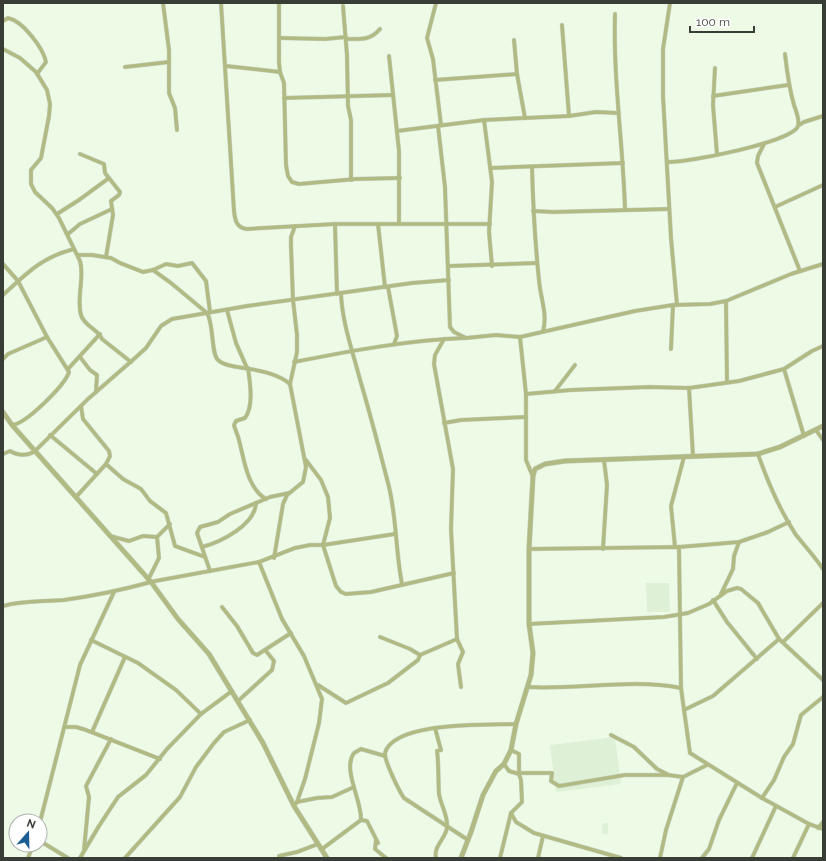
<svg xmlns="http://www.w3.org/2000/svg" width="826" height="861" font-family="Raleway,sans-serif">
	<rect width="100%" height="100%" fill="#ecfae6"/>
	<g fill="#def1d7">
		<path d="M669,583L670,612H647L646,583Z"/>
		<path d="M615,737L621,784L556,792L550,745Z"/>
		<path d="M608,823V834H602V824Z"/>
	</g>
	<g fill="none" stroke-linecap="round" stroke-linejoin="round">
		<defs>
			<g id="minor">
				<path d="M163,3L169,50V93L175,108L177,130"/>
				<path d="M221,3L234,211C235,221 237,228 247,229L335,224H490"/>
				<path d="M279,3V62L280,72L284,83L286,165L288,176L292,182L299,184L356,179L400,178"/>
				<path d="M436,3L427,38L433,59L441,125"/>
				<path d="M670,3L663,49V96L671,238L677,305"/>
				<path d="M343,6L347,55L348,106L351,120V180"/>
				<path d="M615,14C613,79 623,144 625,209"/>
				<path d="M3,21L8,18C23,21 43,48 46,62L37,74"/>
				<path d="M562,25L569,116"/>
				<path d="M281,38L325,39L346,37"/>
				<path d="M346,39C360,39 370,41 380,29"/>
				<path d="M514,40L517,74L525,118"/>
				<path d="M3,49L20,58L36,72L47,90L50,104L49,116L41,158L31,170V184L35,192L52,208L59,218L80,261C85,278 76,298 81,315C84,326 98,329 102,339L131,362"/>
				<path d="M389,56L399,151V224"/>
				<path d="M226,66L280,72"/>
				<path d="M125,67L169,62"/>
				<path d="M715,68L713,105L717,154"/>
				<path d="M435,80L517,74"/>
				<path d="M713,96L788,85"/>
				<path d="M284,98L393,95"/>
				<path d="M484,120L492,182L489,232L492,266"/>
				<path d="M799,125L804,122L823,116"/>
				<path d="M438,126L445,187L450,327L454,332L466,338L496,335L520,337L635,311L673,305L710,304L726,301L791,274L823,264"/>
				<path d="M397,131L484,120L569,116L596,112L618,113"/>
				<path d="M764,144L758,156L757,163L800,271"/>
				<path d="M80,154L104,164L105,173L120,192L119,195L111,201L113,215L106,257"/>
				<path d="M668,162C686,163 793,142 798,126C800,120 796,111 794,105C789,88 787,72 785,54"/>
				<path d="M532,167C533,205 535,242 539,280C540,296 548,315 543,331"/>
				<path d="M490,168L623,163"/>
				<path d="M775,207L823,185"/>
				<path d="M533,211L553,212L669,209"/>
				<path d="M57,214L79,200L109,178"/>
				<path d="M335,224L337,294"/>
				<path d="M378,224L385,287"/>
				<path d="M68,234L80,224L112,209"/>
				<path d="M78,255H92L111,258L120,263L143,272L153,270L166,264L178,266L192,263L206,281L210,312"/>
				<path d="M3,264L18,281L47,337L69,372C65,385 26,424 12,425"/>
				<path d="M449,266L537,263"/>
				<path d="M153,270L171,283L207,313C214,324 211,354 218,360C225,367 241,367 250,369C263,371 280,375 290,384"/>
				<path d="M388,287L397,336L394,344"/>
				<path d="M341,293C342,322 352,349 359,376C369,410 378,444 387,479C397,513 395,549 402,584"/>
				<path d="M3,295C27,273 42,257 74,249"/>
				<path d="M726,301L727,382"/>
				<path d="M227,310L236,343L247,368"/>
				<path d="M520,337L526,394V460L533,477"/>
				<path d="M444,339L435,355L434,364L453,469L451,529L457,639L463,652L458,664L461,687"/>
				<path d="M671,349L673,305"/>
				<path d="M80,357L90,370L97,375L96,391"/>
				<path d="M3,359L8,354L47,337"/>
				<path d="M294,362C351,351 407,340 465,338"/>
				<path d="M248,368C250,382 254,406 245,418L236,421L234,425C235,430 238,435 239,440C244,459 247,488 266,499"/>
				<path d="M68,369L100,334"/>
				<path d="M784,369L804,436"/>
				<path d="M689,388L693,456"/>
				<path d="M555,391L575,365"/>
				<path d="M526,394L571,390L649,387L689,388L739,381L784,369L812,351L823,346"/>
				<path d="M444,423L461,420L526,417"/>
				<path d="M816,430L823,440"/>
				<path d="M50,435L97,474"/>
				<path d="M3,454L10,451C18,456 28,456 35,451L88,399L135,358L146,348L161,326L172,319L247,306L412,283L449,280"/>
				<path d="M758,454C767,480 781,512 796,535C805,546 815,557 823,569"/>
				<path d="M306,460L321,480L328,497L330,518L323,545L336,586L341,592L346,594L371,592L454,573"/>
				<path d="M106,464L123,479L141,489L150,501L166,513L175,546L205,557"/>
				<path d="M76,497L106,464L110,456L109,451L83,419L81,406"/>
				<path d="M110,536L129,541L143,536L157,537L170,524"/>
				<path d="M202,547C221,542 255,525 256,503"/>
				<path d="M675,547L671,506L684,457"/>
				<path d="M679,547L739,542L768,532L789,522"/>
				<path d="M529,549L679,547L681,688L690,753L762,798L809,824L823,829"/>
				<path d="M603,549L607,485L604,460"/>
				<path d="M274,558L283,504L287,495L303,482L306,467L290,384L297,352V335L293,300L291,246V237L295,226"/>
				<path d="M259,562L282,619L304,656L322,699L319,723L305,779L297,802L294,806"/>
				<path d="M210,571L197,533L200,527L218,522L230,514L270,497L289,493"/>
				<path d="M148,580L159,558L157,537"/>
				<path d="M150,582L259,562L295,548L310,545H323L395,534"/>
				<path d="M721,594L733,569L734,556L739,542"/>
				<path d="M713,600L727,622L757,659"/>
				<path d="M3,606C25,600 42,602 64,600C93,596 122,590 151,582"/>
				<path d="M222,607L237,626L253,653L257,655L291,633"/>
				<path d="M529,624L664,617L688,613L709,604L727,591L737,588L741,589L758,603L779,639L823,680"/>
				<path d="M380,637L410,649L420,655"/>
				<path d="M91,640L138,663L176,690L201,714L232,691"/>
				<path d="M783,642L823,603"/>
				<path d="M318,685L346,703L388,683L418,660L420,655L457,639"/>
				<path d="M528,687C578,690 632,678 681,688"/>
				<path d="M238,701L272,670L274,661L266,651"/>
				<path d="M684,710L713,696L779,639"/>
				<path d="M66,727H76L86,730L160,759"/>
				<path d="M435,728L441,750L437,751C439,765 438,780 439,794C441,806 448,815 447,827C447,837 433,846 436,858"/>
				<path d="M92,732L125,657"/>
				<path d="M611,735L634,747L657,769L667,774"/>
				<path d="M511,750L519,754V773"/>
				<path d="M504,764L509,771L519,774L521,780L522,802L511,813L516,822L534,833L621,858"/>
				<path d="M517,773H552L551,781L559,786L625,775H668L683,777"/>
				<path d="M762,798L774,780L784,757L793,744L801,715L823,697"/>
				<path d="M297,802L317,798L332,797L354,787"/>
				<path d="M40,822L80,665L114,592"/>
				<path d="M818,828L823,822"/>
				<path d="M376,840L375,849L386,858"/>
				<path d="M468,840L404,798C399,791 384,760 385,753C394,721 489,725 516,724"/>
				<path d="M40,841L68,858"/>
				<path d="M378,843L367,821L361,820C362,801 342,769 354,753L361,749L385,756"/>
				<path d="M322,849L361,820"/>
				<path d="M84,850L89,797L86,786L111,739"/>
				<path d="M279,856L297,852L318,844"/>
				<path d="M28,858L33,845"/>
				<path d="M80,858L99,826L118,797L146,775L167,749L201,714"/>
				<path d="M125,858L180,797L196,767L214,743L224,732L250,720"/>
				<path d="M500,858L511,813"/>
				<path d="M538,858L543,836"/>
				<path d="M660,858L666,830L683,777L707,765"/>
				<path d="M702,858L709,849L719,820L737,783"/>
				<path d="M752,858L776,806"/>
				<path d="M793,858L809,824"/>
			</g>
			<g id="tertiary">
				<path d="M3,412L12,425L151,582L178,619L209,654L263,743L294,806L327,858"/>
				<path d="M461,858L471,832L483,795L496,771L504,764L511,750L516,724L531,675L533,653L529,624V549L533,476L535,469L545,464L565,461L758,454L780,447L823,426"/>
			</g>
		</defs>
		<use href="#minor" stroke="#c8d4c3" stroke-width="4.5"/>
		<use href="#tertiary" stroke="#c8d4c3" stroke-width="5.5"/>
		<use href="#minor" stroke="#b2ba84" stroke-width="3.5"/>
		<use href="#tertiary" stroke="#b2ba84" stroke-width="4.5"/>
	</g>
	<rect width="826" height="861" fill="none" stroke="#383d35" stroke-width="8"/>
	<g transform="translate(28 833) rotate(20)"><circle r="19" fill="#ffffff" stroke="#afb1ae"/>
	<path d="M0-3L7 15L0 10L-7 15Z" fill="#195d92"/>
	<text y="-6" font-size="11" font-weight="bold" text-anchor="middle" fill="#383d35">N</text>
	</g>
	<path d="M690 26v6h64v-6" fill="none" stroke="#383d35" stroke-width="2"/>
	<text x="696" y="26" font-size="12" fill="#383d35" stroke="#ffffff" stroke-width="3" paint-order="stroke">100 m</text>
</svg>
